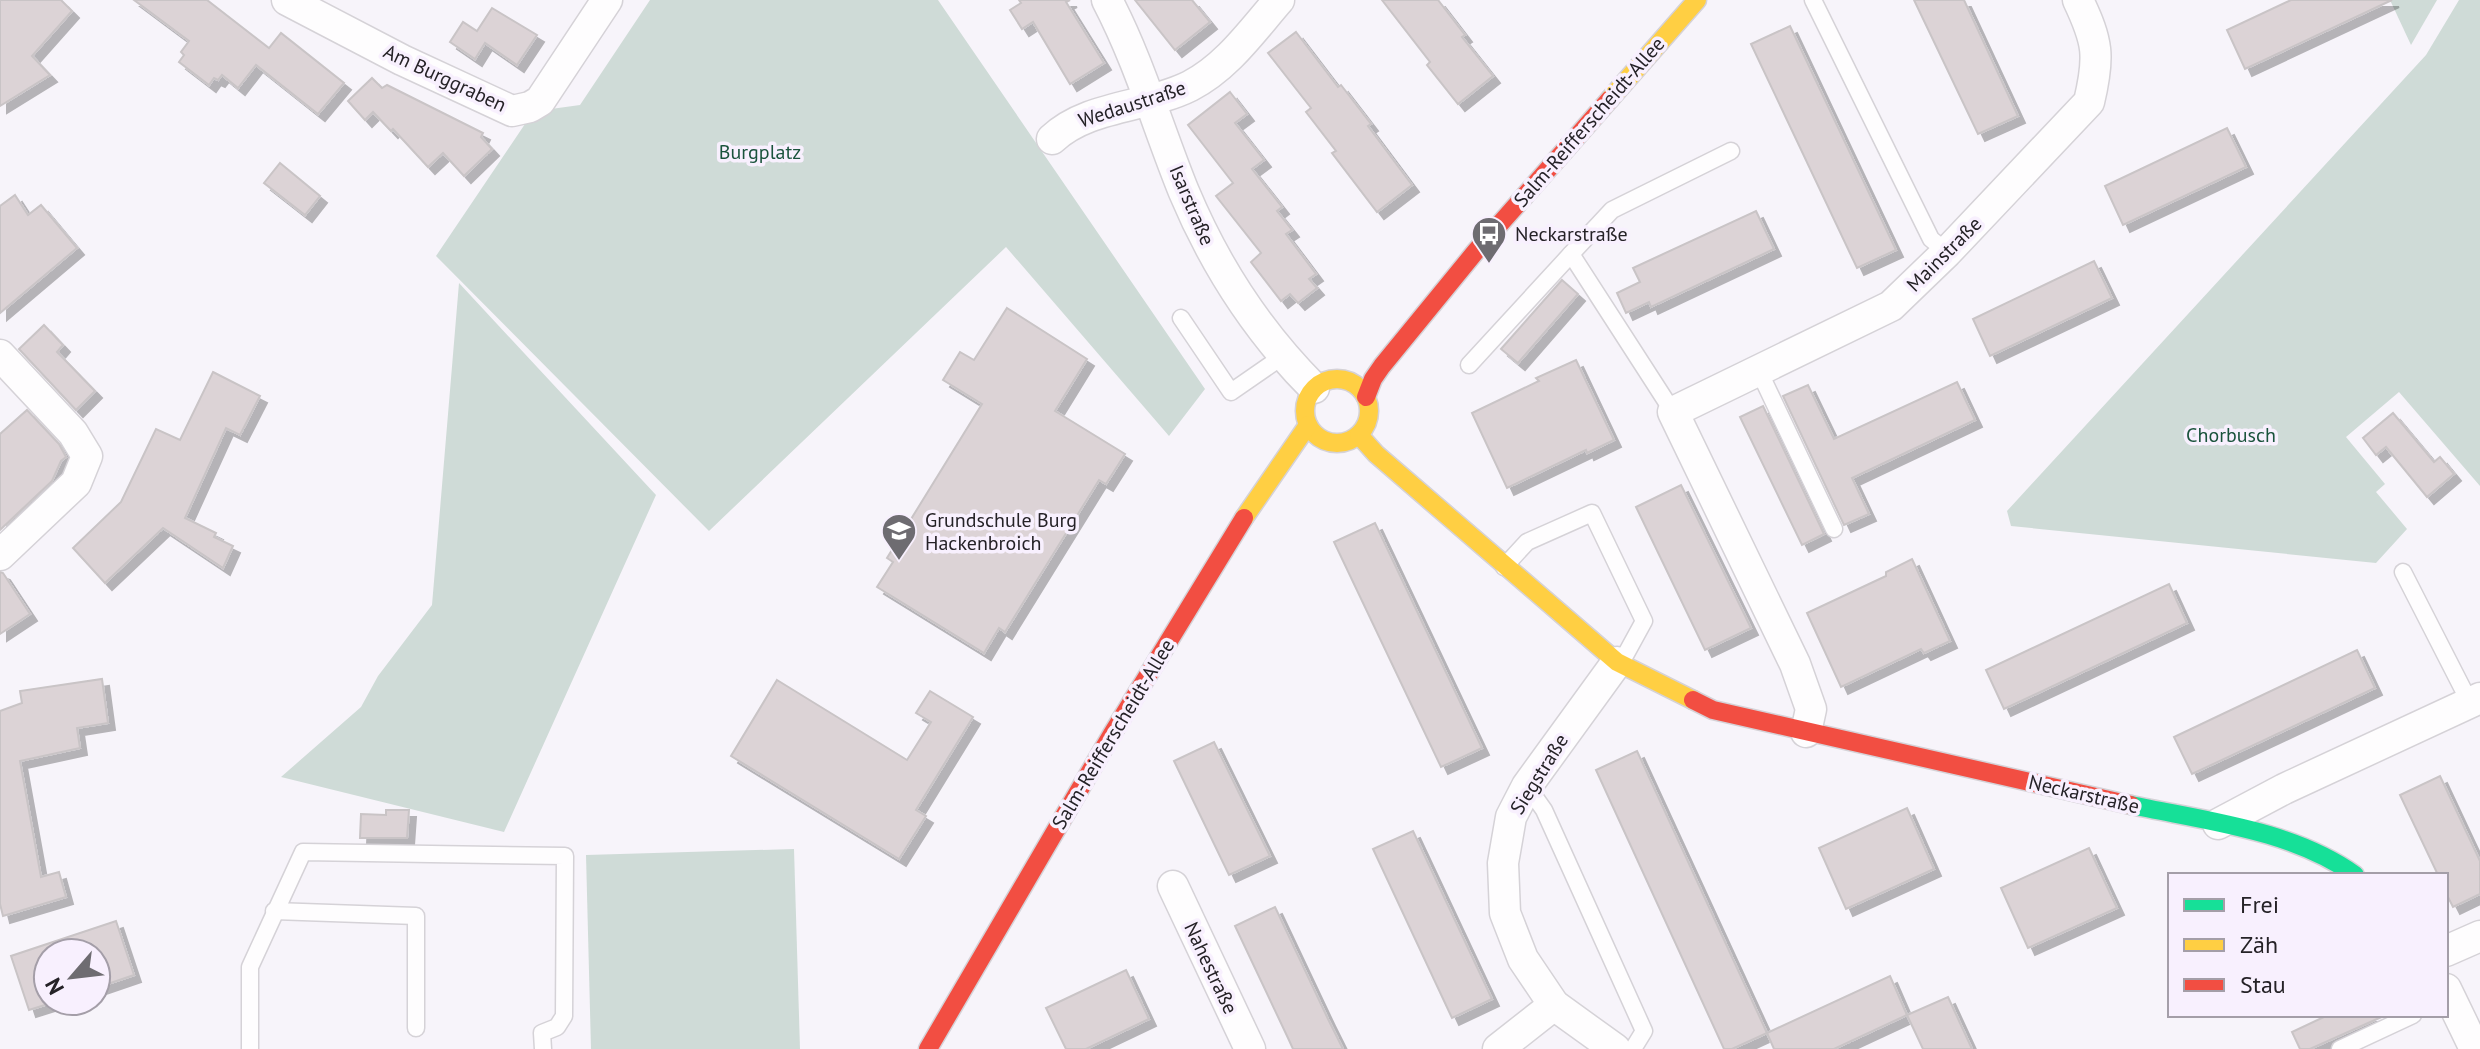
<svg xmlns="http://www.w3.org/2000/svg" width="2480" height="1049" font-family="'PT Sans',sans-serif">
	<defs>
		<filter id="shadow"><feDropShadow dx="7" dy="7" stdDeviation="0" flood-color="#0004"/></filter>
	</defs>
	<rect width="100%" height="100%" fill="#f7f4fa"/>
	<g fill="#cfdbd7">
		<path d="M650,0H938L1205,389L1169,436L1006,247L709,531L436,256L525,124L540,119L551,109L580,105Z"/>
		<path d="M2390,0H2437L2411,45Z"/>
		<path d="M2459,0H2480V486L2399,392L2346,437L2385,484L2376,492L2407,529L2376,563L2011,526L2007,511L2426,55Z"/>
		<path d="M459,283L656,495L504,832L281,777L361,707L378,676L432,605Z"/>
		<path d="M794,849L800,1049H591L586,855Z"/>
	</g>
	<g fill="#dcd3d6" stroke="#c9c4c6" stroke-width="2" filter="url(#shadow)">
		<path d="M0,0H61L72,11L32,56L50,75L0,106Z"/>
		<path d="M134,0H207L269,48L281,33L344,83L318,114L256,65L238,88L222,75L218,80L214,78L209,85L179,62L184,55L181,52L189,41Z"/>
		<path d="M1019,0H1070L1066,2L1104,63L1070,84L1033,22L1022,29L1010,10L1021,3Z"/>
		<path d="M1135,0H1192L1210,22L1175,50Z"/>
		<path d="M1382,0H1438L1465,35L1462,37L1493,76L1458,104L1427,65L1430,62Z"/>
		<path d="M1914,0H1964L2018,116L1978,134Z"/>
		<path d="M2291,0H2392L2245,69L2227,30Z"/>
		<path d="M492,8L537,35L517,65L485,43L475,59L450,42L463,22L477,31Z"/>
		<path d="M1790,26L1896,250L1857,268L1751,44Z"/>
		<path d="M1296,32L1338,87L1341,85L1371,124L1368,126L1412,185L1377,212L1332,153L1336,151L1306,112L1311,108L1268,53Z"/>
		<path d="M372,78L382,88L387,85L483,133L481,137L492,149L464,176L443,153L428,167L393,129L391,131L373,112L365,120L348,101Z"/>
		<path d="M1230,92L1247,114L1235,123L1264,160L1252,169L1282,207L1277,211L1292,230L1286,234L1316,274L1309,279L1317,288L1298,303L1290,294L1281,301L1251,262L1261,253L1216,196L1233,183L1188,125Z"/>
		<path d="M2227,128L2246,167L2123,225L2105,186Z"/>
		<path d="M280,163L320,196L305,215L264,183Z"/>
		<path d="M15,195L28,215L41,205L77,248L0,313V206Z"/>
		<path d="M1756,211L1774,249L1651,307L1649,302L1626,313L1617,293L1640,282L1633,268Z"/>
		<path d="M2094,261L2112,298L1990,356L1973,319Z"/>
		<path d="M1562,280L1578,294L1518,363L1501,349Z"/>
		<path d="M1007,308L1087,359L1055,411L1125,454L1106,484L1099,480L1005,632L999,628L984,653L877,587L893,562L887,558L982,404L943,380L960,352L974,360Z"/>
		<path d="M44,325L63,345L57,352L95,391L76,410L19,349Z"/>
		<path d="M1576,360L1614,440L1587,453L1586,450L1507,488L1472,413L1539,381L1536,378Z"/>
		<path d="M213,372L260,396L240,435L226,428L185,518L216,533L214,537L233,546L223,568L163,528L105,583L73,548L121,502L156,429L180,440Z"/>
		<path d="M1957,382L1975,420L1852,478L1869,514L1844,525L1783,396L1808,385L1834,439Z"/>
		<path d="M1763,406L1824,534L1802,545L1740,417Z"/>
		<path d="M27,410L59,444L66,457L61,461L52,481L0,530V434Z"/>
		<path d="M2393,413L2434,462L2440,457L2454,474L2427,497L2386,447L2376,455L2363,438Z"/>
		<path d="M1681,485L1751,628L1705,650L1636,507Z"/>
		<path d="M1375,523L1482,748L1441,767L1334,542Z"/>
		<path d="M1912,559L1950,641L1924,653L1921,649L1841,687L1807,613L1886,576V572Z"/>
		<path d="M0,572L3,573L30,614L0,634Z"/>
		<path d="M2169,584L2187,623L2004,709L1986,670Z"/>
		<path d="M2357,650L2375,688L2192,774L2174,737Z"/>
		<path d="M102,679L108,723L77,728L80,748L20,761L41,877L59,872L66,897L3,916L0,904V711L22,703L20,691Z"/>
		<path d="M777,680L907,760L931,722L916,713L930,691L973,717L916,810L926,816L899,859L731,756Z"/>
		<path d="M1214,742L1270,856L1229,875L1174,761Z"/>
		<path d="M1637,751L1767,1033L1732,1049H1724L1596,770Z"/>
		<path d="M2440,776L2480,861V894L2453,907L2446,893V875H2438L2400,795Z"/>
		<path d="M1907,808L1934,869L1846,909L1819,848Z"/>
		<path d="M386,810H409L407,838H360L361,814L386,815Z"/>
		<path d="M1413,831L1492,999L1452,1018L1373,849Z"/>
		<path d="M2089,848L2117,908L2028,948L2001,888Z"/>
		<path d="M1275,907L1328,1019L1343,1049H1293L1288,1038L1235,926Z"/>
		<path d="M116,921L134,975L96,988V953H48V1004L29,1010L11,956Z"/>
		<path d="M1126,970L1149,1019L1086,1049H1066L1046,1008Z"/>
		<path d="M1890,976L1907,1015L1834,1049H1774L1767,1033Z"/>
		<path d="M1948,997L1972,1049H1923L1907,1015Z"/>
		<path d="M2328,1015H2386L2310,1049H2300L2292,1032Z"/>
	</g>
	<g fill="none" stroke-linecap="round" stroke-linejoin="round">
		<defs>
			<g id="lane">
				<path d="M1813,0L1931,239L1947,252"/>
				<path d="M1571,254L1612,210L1731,151"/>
				<path d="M1181,318L1231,392L1283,356"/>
				<path d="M1469,365L1571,254L1673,412"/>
				<path d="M1759,371L1834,529"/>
				<path d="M1504,567L1527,542L1592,513L1644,621L1621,663"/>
				<path d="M2403,572L2470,703"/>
				<path d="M1527,786L1544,810L1644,1031L1633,1049"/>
				<path d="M274,911L416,916V1028"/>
				<path d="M250,1049V967L303,852L565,856L564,1016L557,1027L542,1033L543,1049"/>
				<path d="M2340,1049L2413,1015"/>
			</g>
			<g id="street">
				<path d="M287,0L402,60L512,111L530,107L540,101L607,0"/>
				<path d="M1107,0C1139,61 1158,128 1184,192C1215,266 1257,331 1314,388"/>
				<path d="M1052,139C1088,105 1146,108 1190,86C1227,67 1252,31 1279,0"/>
				<path d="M0,355L73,433L87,456L76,483L0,555"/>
				<path d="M1806,732L1811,709L1795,664L1673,412L1891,306L1947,252L2089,102C2100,56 2098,42 2078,0"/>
				<path d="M2218,824L2284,789L2480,698"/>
				<path d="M1173,886L1250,1049"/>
				<path d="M2446,951L2480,936"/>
				<path d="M2446,989L2475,1049"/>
				<path d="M1498,1049L1554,1005"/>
				<path d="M1615,1049L1554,1005L1523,959L1505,913L1503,863L1511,817L1527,786L1617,662"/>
			</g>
			<path id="fast" d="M2131,805C2206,821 2292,830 2355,875"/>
			<g id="slow">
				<path d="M1610,99L1697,0"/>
				<circle cx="1337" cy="411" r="32"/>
				<path d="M1359,435L1376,454L1617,662L1693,700"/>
				<path d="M1244,518L1308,425"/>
			</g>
			<g id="jam">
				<path d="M1366,397L1373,379L1382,366L1476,251L1610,99"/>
				<path d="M1693,700L1713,710L2131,805"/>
				<path d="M928,1049L1112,734L1244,518"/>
			</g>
		</defs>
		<use href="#lane" stroke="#d5d2d7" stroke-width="19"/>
		<use href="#street" stroke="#d5d2d7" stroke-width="33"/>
		<use href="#fast" stroke="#d5d2d7" stroke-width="21"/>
		<use href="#slow" stroke="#d5d2d7" stroke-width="21"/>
		<use href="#jam" stroke="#d5d2d7" stroke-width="21"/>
		<use href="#lane" stroke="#fefdfe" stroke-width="16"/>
		<use href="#street" stroke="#fefdfe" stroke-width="30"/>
		<use href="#fast" stroke="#16e098" stroke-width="18"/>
		<use href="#slow" stroke="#ffcf43" stroke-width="18"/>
		<use href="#jam" stroke="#f24e42" stroke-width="18"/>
	</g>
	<defs>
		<symbol id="bus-pin" viewBox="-11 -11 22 30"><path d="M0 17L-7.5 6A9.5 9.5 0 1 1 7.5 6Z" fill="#6e6c71" stroke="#f8f0fe"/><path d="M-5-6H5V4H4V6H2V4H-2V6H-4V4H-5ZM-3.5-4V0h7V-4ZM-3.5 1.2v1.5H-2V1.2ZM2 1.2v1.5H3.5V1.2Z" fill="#fff"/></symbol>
		<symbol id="school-pin" viewBox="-11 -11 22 30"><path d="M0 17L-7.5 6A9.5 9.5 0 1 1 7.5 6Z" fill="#6e6c71" stroke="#f8f0fe"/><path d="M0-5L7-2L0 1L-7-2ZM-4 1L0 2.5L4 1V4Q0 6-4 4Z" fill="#fff"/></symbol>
	</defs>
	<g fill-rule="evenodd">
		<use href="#bus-pin" x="1469" y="214" width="40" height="54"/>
		<use href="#school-pin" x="879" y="511" width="40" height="54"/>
	</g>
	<g text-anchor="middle" stroke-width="7" stroke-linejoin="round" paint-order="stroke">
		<g font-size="20" fill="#252227" stroke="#f8f0fe">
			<text transform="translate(445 78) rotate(25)" y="7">Am Burggraben</text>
			<text transform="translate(1132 104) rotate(-18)" y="7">Wedaustraße</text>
			<text transform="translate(1589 122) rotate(-49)" y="7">Salm-Reifferscheidt-Allee</text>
			<text transform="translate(1192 205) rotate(67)" y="7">Isarstraße</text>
			<text transform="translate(1944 254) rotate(-45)" y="7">Mainstraße</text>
			<text transform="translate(1113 734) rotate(-59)" y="7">Salm-Reifferscheidt-Allee</text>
			<text transform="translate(1539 774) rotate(-58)" y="7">Siegstraße</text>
			<text transform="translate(2084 794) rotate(13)" y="7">Neckarstraße</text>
			<text transform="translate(1211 968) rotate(65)" y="7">Nahestraße</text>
		</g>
		<g font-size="20" fill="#1a533c" stroke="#f8f0fe">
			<text x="760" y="159">Burgplatz</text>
			<text x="2231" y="442">Chorbusch</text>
		</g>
		<g font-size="20" fill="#252227" stroke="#f8f0fe" text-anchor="start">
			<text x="1515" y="241">Neckarstraße</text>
			<text x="925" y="527">Grundschule Burg<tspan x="925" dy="23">Hackenbroich</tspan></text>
		</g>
	</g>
	<rect x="2168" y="873" width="280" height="144" fill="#f8f0fe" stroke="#a49ea8" stroke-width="2"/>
	<rect x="2184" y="899" width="40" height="12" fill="#16e098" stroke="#a49ea8" stroke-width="2"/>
	<text x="2240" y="913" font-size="24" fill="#252227">Frei</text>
	<rect x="2184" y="939" width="40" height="12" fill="#ffcf43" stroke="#a49ea8" stroke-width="2"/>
	<text x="2240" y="953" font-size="24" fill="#252227">Zäh</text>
	<rect x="2184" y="979" width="40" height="12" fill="#f24e42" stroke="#a49ea8" stroke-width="2"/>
	<text x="2240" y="993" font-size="24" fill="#252227">Stau</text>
	<g transform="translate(72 977) rotate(242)"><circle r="38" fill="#f8f0fe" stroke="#a49ea8" stroke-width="2"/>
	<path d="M0-6L14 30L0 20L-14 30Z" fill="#6e6c71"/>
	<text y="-12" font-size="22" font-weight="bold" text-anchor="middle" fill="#252227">N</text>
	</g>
</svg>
